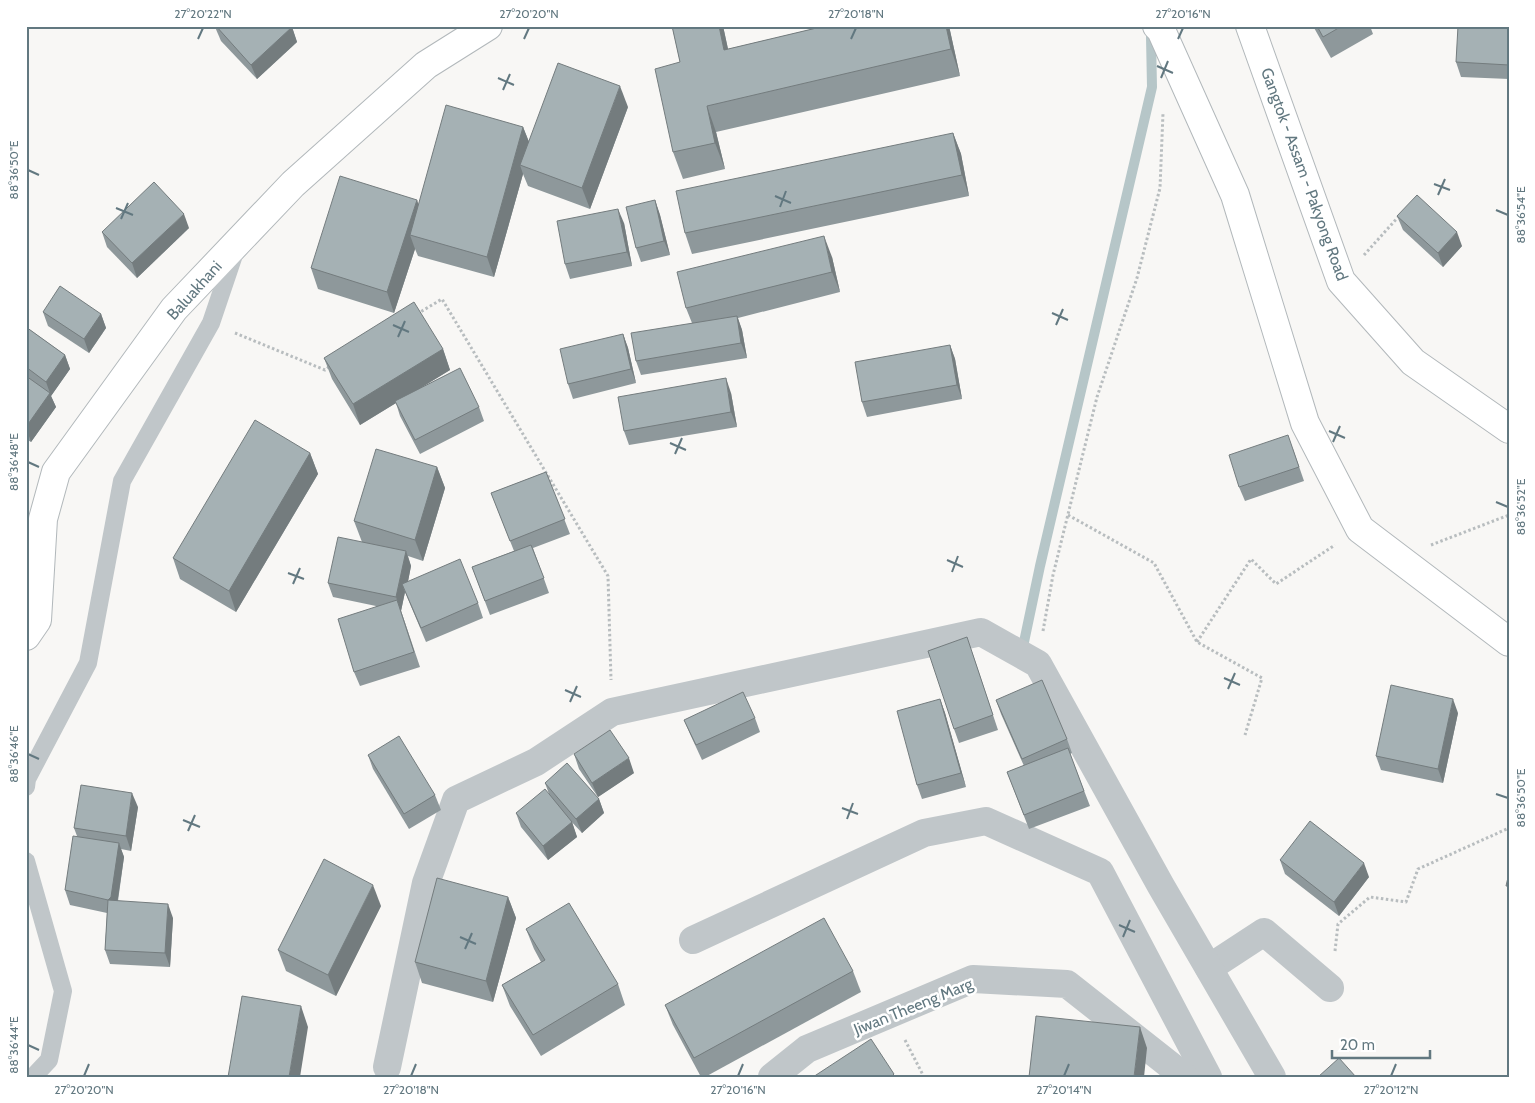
<svg xmlns="http://www.w3.org/2000/svg" width="1535" height="1103" font-family="Cabin,sans-serif">
	<rect width="100%" height="100%" fill="#f8f7f5"/>
	<g fill="none" stroke-linecap="round" stroke-linejoin="round">
		<path stroke="#b6c6c8" stroke-width="10" d="M1024,642L1040,566L1152,87L1151,37"/>
		<defs>
			<g id="primary">
				<path d="M1157,26L1161,30L1235,195L1305,423L1360,529L1509,642"/>
				<path d="M1250,26L1341,281L1413,362L1509,429"/>
				<path d="M26,636L37,620L43,519L56,472L174,309L293,184L426,65L488,26"/>
			</g>
		</defs>
		<use href="#primary" stroke="#b2b8bb" stroke-width="30"/>
		<g stroke="#b8bdbf" stroke-width="3" stroke-dasharray="2.5 2.5" stroke-linecap="butt">
			<path d="M1364,255L1400,215"/>
			<path d="M417,314L442,299L608,576L611,680"/>
			<path d="M235,333L325,370L330,366"/>
			<path d="M1068,515L1154,563L1197,642L1262,678L1245,735"/>
			<path d="M1431,545L1509,515"/>
			<path d="M1043,631L1053,575L1097,397L1137,278L1160,188L1163,113"/>
			<path d="M1197,642L1251,559L1276,584L1335,545"/>
			<path d="M1335,951L1338,924L1370,897L1406,902L1418,869L1509,828"/>
			<path d="M905,1040L924,1077"/>
		</g>
		<g stroke="#c0c6c9" stroke-width="18">
			<path d="M26,787L27,779L88,663L122,481L211,323L236,249"/>
			<path d="M26,861L63,991L49,1060L33,1077"/>
		</g>
		<g stroke="#c0c6c9" stroke-width="28">
			<path d="M693,940L924,833L986,821L1100,872L1208,1077"/>
			<path d="M1209,968L1264,932L1330,988"/>
			<path d="M387,1067L426,883L456,800L536,762L612,712L981,632L1038,664L1161,886L1272,1077"/>
			<path d="M772,1077L807,1049L973,979L1067,984L1185,1077"/>
		</g>
		<use href="#primary" stroke="#fff" stroke-width="28"/>
	</g>
	<g fill="#8e989b">
		<path d="M672,26H723L728,49L825,26H949L960,76L716,132L725,169L683,179L673,152L680,62Z"/>
		<path d="M1313,26H1370L1373,34L1331,58Z"/>
		<path d="M1509,26V79L1461,77L1456,62Z"/>
		<path d="M215,27H292L297,42L257,79L221,41Z"/>
		<path d="M628,107L590,209L528,186L523,174L494,277L418,256L415,249L394,313L318,289L311,268L417,200L418,205L523,127L529,142Z"/>
		<path d="M953,133L961,154L969,196L692,254L685,233Z"/>
		<path d="M655,200L660,215L670,255L641,262L636,248Z"/>
		<path d="M1397,216L1462,246L1443,267L1403,230Z"/>
		<path d="M624,223L632,266L570,279L565,264Z"/>
		<path d="M189,228L137,278L107,247L102,232Z"/>
		<path d="M832,257L840,292L738,318L742,330L747,358L641,375L636,361L692,323L686,308Z"/>
		<path d="M43,312L101,314L106,328L89,353L48,326Z"/>
		<path d="M26,327L65,355L70,369L51,396L56,407L31,442L26,439Z"/>
		<path d="M623,334L628,348L636,383L573,399L568,384Z"/>
		<path d="M950,345L955,359L962,399L867,417L862,402Z"/>
		<path d="M443,349L450,370L419,389L479,407L484,421L420,454L400,416L396,403L360,425L332,379L324,358Z"/>
		<path d="M731,393L737,427L629,445L624,431Z"/>
		<path d="M1293,449L1304,481L1245,501L1239,487Z"/>
		<path d="M310,453L318,474L236,612L180,579L173,558Z"/>
		<path d="M437,467L445,488L423,561L408,556L411,566L408,581L478,603L483,618L426,642L405,592L401,611L420,667L360,686L354,672L376,606L333,597L328,583L362,542L354,521Z"/>
		<path d="M546,472L570,534L533,548L549,593L490,615L472,567L514,551L491,493Z"/>
		<path d="M972,652L998,730L959,743L954,729Z"/>
		<path d="M940,699L945,713L966,787L922,799L917,785Z"/>
		<path d="M996,700L1067,739L1072,753L1070,754L1090,806L1029,829L1007,772L1024,766L1001,714Z"/>
		<path d="M1458,713L1443,783L1381,770L1376,756Z"/>
		<path d="M755,718L760,732L702,760L690,734L684,720Z"/>
		<path d="M574,754L634,773L598,797L579,769Z"/>
		<path d="M368,755L435,795L441,810L409,829L373,769Z"/>
		<path d="M545,783L599,799L604,813L582,833L569,819L572,822L577,837L548,860L521,827L516,813L549,794Z"/>
		<path d="M138,807L131,851L121,849L124,857L118,901L173,918L170,967L110,964L105,950L107,913L70,905L65,890L77,836L74,828Z"/>
		<path d="M1280,860L1369,877L1339,916L1285,874Z"/>
		<path d="M508,897L516,918L493,1002L422,983L415,962Z"/>
		<path d="M381,906L336,996L286,971L278,950Z"/>
		<path d="M526,929L618,984L625,1005L541,1056L510,1006L502,985L541,962L534,949Z"/>
		<path d="M853,971L861,992L705,1077H701L673,1025L665,1005Z"/>
	</g>
	<g fill="#747c7e">
		<path d="M719,26H723L734,77L724,50Z"/>
		<path d="M946,26H949L960,76L951,49Z"/>
		<path d="M292,27L297,42L257,79L251,65Z"/>
		<path d="M620,86L628,107L590,209L582,188Z"/>
		<path d="M707,106L716,132L725,169L715,143Z"/>
		<path d="M523,127L531,147L520,165L523,174L494,277L487,257Z"/>
		<path d="M953,133L961,154L969,196L962,175Z"/>
		<path d="M417,200L424,221L410,235L415,249L394,313L387,292Z"/>
		<path d="M655,200L660,215L670,255L664,241Z"/>
		<path d="M618,209L624,223L632,266L627,252Z"/>
		<path d="M184,214L189,228L137,278L132,263Z"/>
		<path d="M1457,232L1462,246L1443,267L1438,253Z"/>
		<path d="M824,236L832,257L840,292L832,272Z"/>
		<path d="M101,314L106,328L89,353L84,339Z"/>
		<path d="M737,316L742,330L747,358L741,343Z"/>
		<path d="M623,334L628,348L636,383L631,369Z"/>
		<path d="M950,345L955,359L962,399L957,385Z"/>
		<path d="M443,349L450,370L360,425L353,404Z"/>
		<path d="M65,355L70,369L51,396L56,407L31,442L26,427L50,393L46,382Z"/>
		<path d="M726,378L731,393L737,427L731,412Z"/>
		<path d="M310,453L318,474L236,612L229,591Z"/>
		<path d="M437,467L445,488L423,561L415,540Z"/>
		<path d="M406,551L411,566L406,592L402,584L405,592L401,611L420,667L396,597Z"/>
		<path d="M940,699L945,713L966,787L961,773Z"/>
		<path d="M1453,699L1458,713L1443,783L1438,769Z"/>
		<path d="M629,758L634,773L598,797L592,783Z"/>
		<path d="M132,793L138,807L131,851L126,836Z"/>
		<path d="M599,799L604,813L582,833L576,819Z"/>
		<path d="M572,822L577,837L548,860L543,846Z"/>
		<path d="M119,843L124,857L116,911L108,900Z"/>
		<path d="M1364,863L1369,877L1339,916L1334,902Z"/>
		<path d="M373,885L381,906L336,996L328,975Z"/>
		<path d="M508,897L516,918L493,1002L486,981Z"/>
		<path d="M168,904L173,918L170,967L165,953Z"/>
		<path d="M301,1006L308,1027L300,1077H289Z"/>
		<path d="M1140,1027L1147,1048L1144,1077H1134Z"/>
	</g>
	<g fill="#a5b1b4" stroke="#747c7e">
		<path d="M216,26H290L292,27L251,65Z"/>
		<path d="M672,26H719L724,50L825,26H946L951,49L707,106L715,143L673,152L655,69L680,62Z"/>
		<path d="M1317,26H1342L1323,37Z"/>
		<path d="M1458,26H1509V65L1456,62Z"/>
		<path d="M558,63L620,86L582,188L520,165Z"/>
		<path d="M446,105L523,127L487,257L410,235Z"/>
		<path d="M953,133L962,175L685,233L676,191Z"/>
		<path d="M340,176L417,200L387,292L311,268Z"/>
		<path d="M154,182L184,214L132,263L102,232Z"/>
		<path d="M1417,195L1457,232L1438,253L1397,216Z"/>
		<path d="M655,200L664,241L636,248L626,207Z"/>
		<path d="M618,209L627,252L565,264L557,221Z"/>
		<path d="M824,236L832,272L686,308L677,272Z"/>
		<path d="M60,286L101,314L84,339L43,312Z"/>
		<path d="M414,302L443,349L353,404L324,358Z"/>
		<path d="M737,316L741,343L636,361L631,333Z"/>
		<path d="M26,327L65,355L46,382L26,367Z"/>
		<path d="M623,334L631,369L568,384L560,349Z"/>
		<path d="M950,345L957,385L862,402L855,362Z"/>
		<path d="M460,368L479,407L415,440L395,401Z"/>
		<path d="M26,376L50,393L26,427Z"/>
		<path d="M726,378L731,412L624,431L618,397Z"/>
		<path d="M255,420L310,453L229,591L173,558Z"/>
		<path d="M1288,435L1299,467L1239,487L1229,455Z"/>
		<path d="M376,449L437,467L415,540L354,521Z"/>
		<path d="M546,472L565,519L510,541L491,493Z"/>
		<path d="M338,537L406,551L396,597L328,583Z"/>
		<path d="M531,545L544,578L485,601L472,567Z"/>
		<path d="M460,559L478,603L421,628L402,584Z"/>
		<path d="M397,600L414,652L354,672L338,619Z"/>
		<path d="M967,637L993,715L954,729L928,651Z"/>
		<path d="M1042,680L1067,739L1022,759L996,700Z"/>
		<path d="M1391,685L1453,699L1438,769L1376,756Z"/>
		<path d="M743,692L755,718L696,745L684,720Z"/>
		<path d="M940,699L961,773L917,785L897,711Z"/>
		<path d="M610,730L629,758L592,783L574,754Z"/>
		<path d="M399,736L435,795L404,814L368,755Z"/>
		<path d="M1068,748L1084,791L1024,815L1007,772Z"/>
		<path d="M567,763L599,799L576,819L545,783Z"/>
		<path d="M81,785L132,793L126,836L74,828Z"/>
		<path d="M545,789L572,822L543,846L516,813Z"/>
		<path d="M1310,821L1364,863L1334,902L1280,860Z"/>
		<path d="M73,836L119,843L111,897L108,900L65,890Z"/>
		<path d="M324,859L373,885L328,975L278,950Z"/>
		<path d="M1509,873V886H1506Z"/>
		<path d="M437,878L508,897L486,981L415,962Z"/>
		<path d="M108,900L168,904L165,953L105,950Z"/>
		<path d="M569,903L618,984L533,1035L502,985L545,960L526,929Z"/>
		<path d="M824,918L853,971L694,1058L665,1005Z"/>
		<path d="M242,996L301,1006L289,1077H228Z"/>
		<path d="M1036,1016L1140,1027L1134,1077H1029Z"/>
		<path d="M871,1039L894,1074L891,1077H813Z"/>
		<path d="M1339,1058L1356,1077H1318Z"/>
	</g>
	<path fill="none" stroke="#627880" stroke-width="2" d="M198,39L203,28M524,39L529,28M851,39L856,28M1178,39L1183,28M1157,66L1173,73M498,78L514,85M1161,78L1168,61M503,90L510,74M28,170L39,175M1434,184L1450,190M1438,195L1445,179M775,196L791,203M780,207L786,191M116,208L133,215M1496,210L1508,215M121,219L128,203M1052,313L1068,320M393,325L409,332M1056,325L1063,309M398,337L405,321M1329,431L1345,438M1333,442L1340,426M670,443L686,450M675,454L682,438M28,462L39,467M1496,502L1508,507M947,560L963,567M952,572L958,556M288,573L304,579M293,584L300,568M1224,678L1240,685M1228,689L1235,673M565,690L581,697M570,702L577,686M28,754L39,759M1496,794L1508,798M842,808L858,814M847,819L853,803M183,820L200,827M188,831L195,815M1119,925L1135,932M460,937L476,944M1123,937L1130,920M465,949L472,933M28,1045L39,1050M84,1076L89,1064M411,1076L416,1064M738,1076L743,1064M1064,1076L1069,1064M1391,1076L1396,1064"/>
	<g text-anchor="middle" stroke-width="5" stroke-linejoin="round" paint-order="stroke">
		<g font-size="16" fill="#627880" stroke="#fff">
			<text transform="translate(1305 174) rotate(70)" y="6">Gangtok - Assam - Pakyong Road</text>
			<text transform="translate(194 290) rotate(-48)" y="6">Baluakhani</text>
			<text transform="translate(913 1006) rotate(-22)" y="6">Jiwan Theeng Marg</text>
		</g>
	</g>
	<rect width="1535" height="1103" fill="none" stroke="#ffffff" stroke-width="55"/>
	<path d="M1332 1050v8h98v-8" fill="none" stroke="#627880" stroke-width="2.5"/>
	<text x="1340" y="1050" font-size="15" fill="#627880" stroke="#ffffff" stroke-width="4" paint-order="stroke">20 m</text>
	<rect x="28" y="28" width="1480" height="1048" fill="none" stroke="#627880" stroke-width="2"/>
	<g font-size="12" text-anchor="middle" fill="#627880">
		<text x="203" y="18">27°20'22"N</text>
		<text x="529" y="18">27°20'20"N</text>
		<text x="856" y="18">27°20'18"N</text>
		<text x="1183" y="18">27°20'16"N</text>
		<text transform="translate(14 170) rotate(-90)" y="4">88°36'50"E</text>
		<text transform="translate(1521 215) rotate(-90)" y="4">88°36'54"E</text>
		<text transform="translate(14 462) rotate(-90)" y="4">88°36'48"E</text>
		<text transform="translate(1521 507) rotate(-90)" y="4">88°36'52"E</text>
		<text transform="translate(14 754) rotate(-90)" y="4">88°36'46"E</text>
		<text transform="translate(1521 798) rotate(-90)" y="4">88°36'50"E</text>
		<text transform="translate(14 1045) rotate(-90)" y="4">88°36'44"E</text>
		<text x="84" y="1094">27°20'20"N</text>
		<text x="411" y="1094">27°20'18"N</text>
		<text x="738" y="1094">27°20'16"N</text>
		<text x="1064" y="1094">27°20'14"N</text>
		<text x="1391" y="1094">27°20'12"N</text>
	</g>
</svg>
